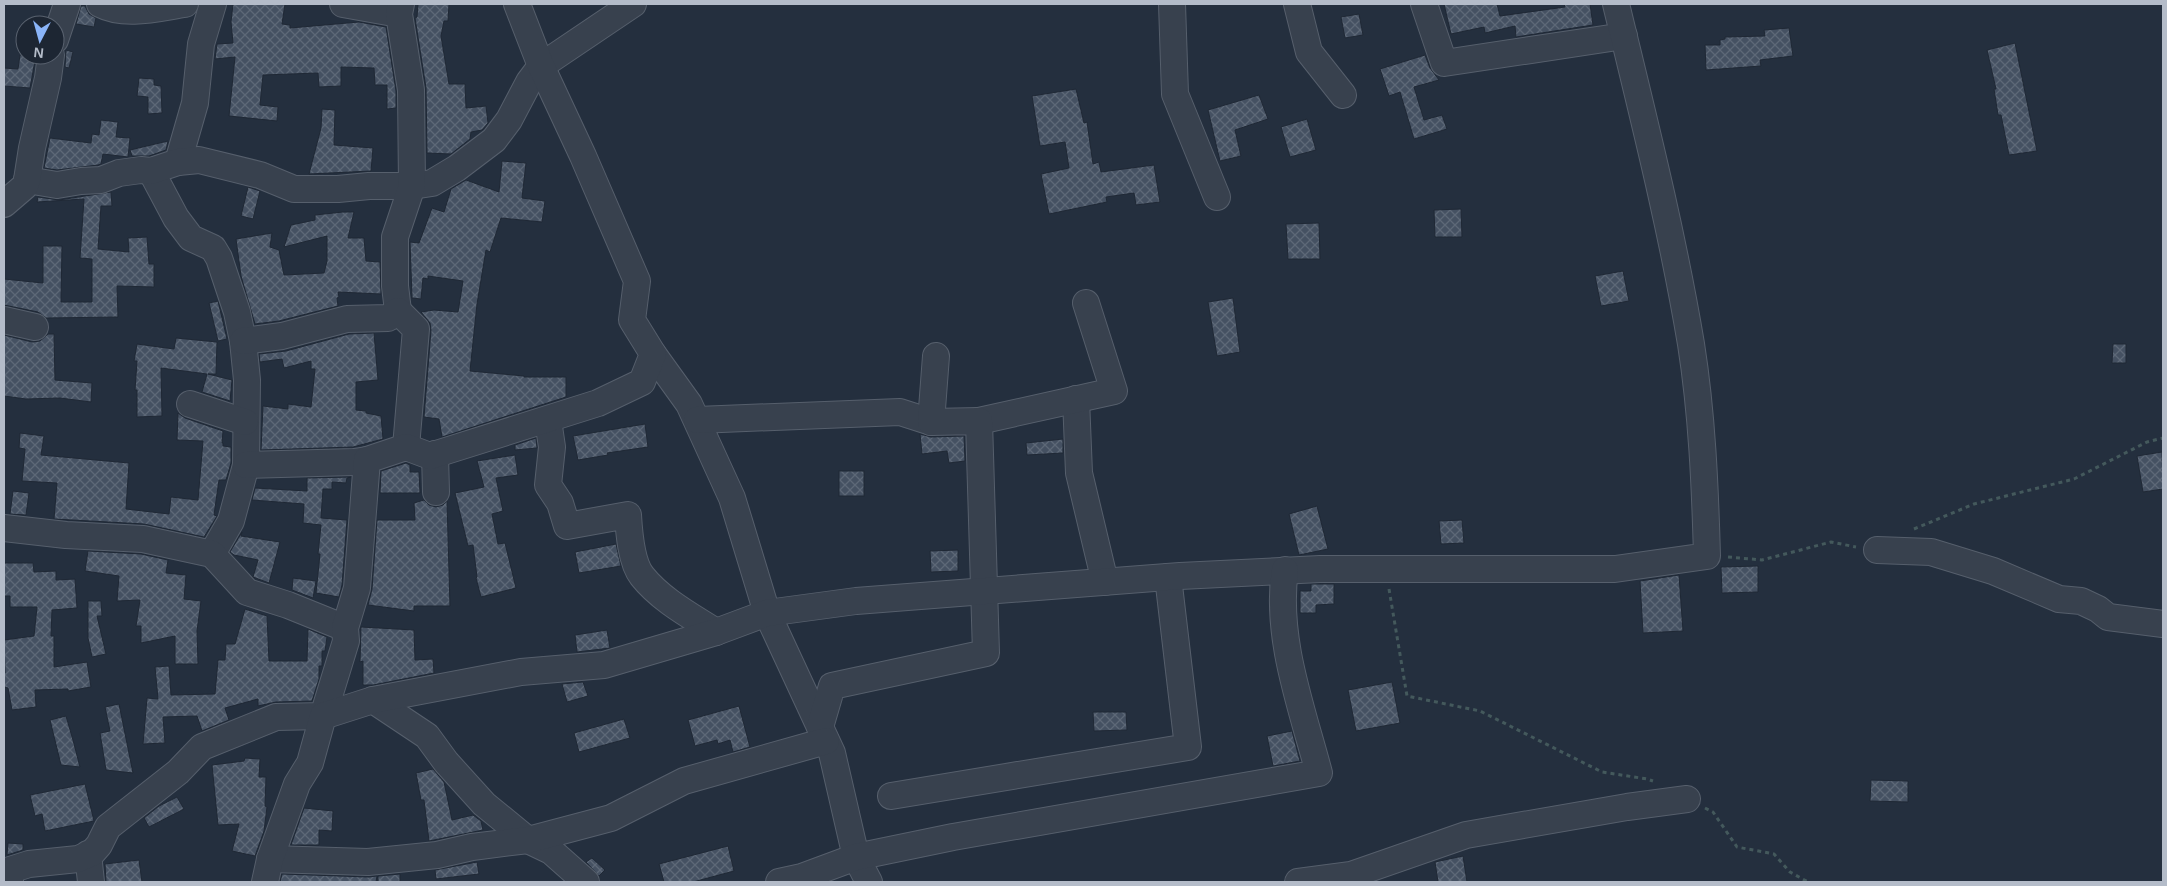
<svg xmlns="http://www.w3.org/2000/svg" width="2167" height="886" font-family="Helvetica,sans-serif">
	<defs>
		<pattern id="building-cross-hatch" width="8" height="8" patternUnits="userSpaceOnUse" patternTransform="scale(1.25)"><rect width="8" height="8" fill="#455162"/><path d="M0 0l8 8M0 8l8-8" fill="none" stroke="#5d6877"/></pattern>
	</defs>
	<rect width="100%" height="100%" fill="#242f3e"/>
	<g fill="url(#building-cross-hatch)" stroke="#1f2835">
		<path d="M233,4H285L282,24L290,25V28L359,22L386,27L396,91V108L387,109V85H375L374,68L341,67V86L319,87L318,73L263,75L260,105L278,107L277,121L229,116L235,57L215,59L217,44L233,43L231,22Z"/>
		<path d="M418,4H449L448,21H444L441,36L449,84H465L466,108L486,106L488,123L482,130L471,132L470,139L451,154L427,153L426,88L415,18L417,17Z"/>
		<path d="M1444,4H1497L1500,16L1565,7L1564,4H1590L1593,25L1516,37L1515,26L1485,33L1484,27L1451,34Z"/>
		<path d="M81,6H85L89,14L96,18L94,27L76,24Z"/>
		<path d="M1359,14L1363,35L1345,38L1341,17Z"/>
		<path d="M1789,28L1793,56L1760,60L1761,66L1706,70L1705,45H1720V40L1725,39V37L1765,36L1764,30Z"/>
		<path d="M2015,43L2037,151L2009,155L2001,115H1998L1994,89H1996L1987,50Z"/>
		<path d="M66,50L73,52L69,68L65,67Z"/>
		<path d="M20,55H36L30,88L4,86V68L18,69Z"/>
		<path d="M1425,55L1430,68L1439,80L1414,87L1424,120L1442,115L1447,129L1414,139L1400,92L1389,96L1380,69Z"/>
		<path d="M139,78L154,79V85L161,86L162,113L148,114V97L137,96Z"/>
		<path d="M1076,89L1084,123L1087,122L1093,164L1099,162L1101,172L1154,165L1160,202L1136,205L1134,193L1106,197L1107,202L1049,214L1041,174L1069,168L1065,142L1040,146L1032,96Z"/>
		<path d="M1259,95L1268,119L1235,130L1241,156L1220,161L1208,110Z"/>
		<path d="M322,109L335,110L334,145L373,148L371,171L309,174L321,128Z"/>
		<path d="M1307,119L1316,150L1290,157L1281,127Z"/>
		<path d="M101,120L118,122L116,137L130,138L128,157L103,154L101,164L98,165L57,170L44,168L50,138L91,143L92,134L99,135Z"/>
		<path d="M168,141L166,150L149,156H132L130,150Z"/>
		<path d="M502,161L526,163L522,198L545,201L542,222L501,218L490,252L486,250L477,304L470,371L524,376V377H566V397L442,437L439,419L424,417L431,330L430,323L421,312L434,310L458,312L463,281L428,276V279L423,278L421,299L412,298L410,242L419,243L432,208L444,212L451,189L466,180L499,192Z"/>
		<path d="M248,187L260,191L253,219L241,216Z"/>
		<path d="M111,192L112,206H101L98,249L129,252L128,238L147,237L149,264H154V287L117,286L118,317L46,318L38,312L4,305V279L43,283V246H62L61,302H92V259L80,258L84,199L37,202L38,197L59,200Z"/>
		<path d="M1461,209L1462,237H1435L1434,210Z"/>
		<path d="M343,212H354L348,238H364L366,261L380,262L381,294L338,292L339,297L337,298L338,306L279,321L255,324L241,276L236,239L272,233L270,247L279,250L284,275L324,273L327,261V236L284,247L291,225L315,220V215Z"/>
		<path d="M1319,223L1320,259H1288L1286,224Z"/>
		<path d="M1623,271L1629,301L1601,306L1595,276Z"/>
		<path d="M1233,298L1240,352L1217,356L1208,302Z"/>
		<path d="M218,301L227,339L218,341L209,303Z"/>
		<path d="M374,333L378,380L356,382V410L366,411V413L381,416L383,439L353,447L261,450L263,406L288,409V404L311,407L315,369H311V361L284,368L282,359L260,362L259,354L286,351L349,334Z"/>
		<path d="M48,334H54L55,380L92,383L91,402L60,398L26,399L4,396V335L32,342L40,341Z"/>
		<path d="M176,338L217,342L216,374H208L232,380L230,401L202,392L207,374L161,368L162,416L137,417V390H135L137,361H134L137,344L174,349Z"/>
		<path d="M2113,344H2126V363H2112Z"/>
		<path d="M178,413L185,418L223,431L222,443H223V446L231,447V463L226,480H219L214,515L217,516L204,537L144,524L54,519L57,483L22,481L25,449L19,448L20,433L44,436L41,455L129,463L126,509L169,514L171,497L198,500L203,441L177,440Z"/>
		<path d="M645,424L648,447L607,453L608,455L578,460L573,436Z"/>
		<path d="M920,434L931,437L964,436L965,461L949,463L947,451L922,454Z"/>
		<path d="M536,438L537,448L515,450V445Z"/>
		<path d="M1063,439V453L1027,455L1026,443Z"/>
		<path d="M2162,452L2163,489L2143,492L2137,456Z"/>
		<path d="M515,455L518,475L496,478L503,511L492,514L498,544L505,543L516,588L481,597L476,578L477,577L473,545L468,546L455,493L484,487L477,461Z"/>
		<path d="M406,463L410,465V472H419L420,493H380L381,471Z"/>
		<rect x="839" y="471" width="25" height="25"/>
		<path d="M351,477L347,478L346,483L332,482V489H323L321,518L347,520L342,585L339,597L316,593L320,554H318L321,525L303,523L304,504L252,500L255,488L307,491V478Z"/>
		<path d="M13,491L29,493L26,515L10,514Z"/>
		<path d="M424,500L429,505L436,507L443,505L447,501L450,606H414V611L368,605L372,589L377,520H415L414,503Z"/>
		<path d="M1317,506L1328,549L1299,555L1289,514Z"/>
		<path d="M1462,520L1464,543L1441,544L1439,521Z"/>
		<path d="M242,532L241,536L280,542L269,583L253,577L258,560L234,555L230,552Z"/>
		<path d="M616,544L621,566L579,573L575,552Z"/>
		<path d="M958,550V571L931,572L930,551Z"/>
		<path d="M88,551L141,554L168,560L166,573L186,575L184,599L201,601L197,631L198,664H175V636L141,643V626H136L140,600L117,601L119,576L85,571Z"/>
		<path d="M4,563H33L34,572L56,571V580L75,579L77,608L52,610L51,636H54V667L87,662L91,687L68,691V689L35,690L36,707L12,710L8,688L4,687V673H5L4,640L34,636L37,607H10V596H4Z"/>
		<path d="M1758,566V592L1722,593L1721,567Z"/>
		<path d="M1679,575L1683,631L1643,633L1640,581Z"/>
		<path d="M293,578L316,581L313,598L292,590Z"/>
		<path d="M1311,584H1334V604L1316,605V613H1300V591H1311Z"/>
		<path d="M88,601H101L102,616H97L106,654L92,657L88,638Z"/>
		<path d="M245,609L267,616L269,661H307L308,629L327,637L325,651H322V666H319V679L312,701L276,702L258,706V699L225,708L229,720L202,731L197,716L163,717L165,743L143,744L147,698L158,699L155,667L169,666L171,695L215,694L218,660H225L226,644H235Z"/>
		<path d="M361,627L414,630L415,660L433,659L434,673L373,685H363V661L360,662Z"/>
		<path d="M607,630L610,648L577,652L575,635Z"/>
		<path d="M583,682L588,696L567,702L562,684Z"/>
		<path d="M1392,682L1400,723L1356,731L1348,690Z"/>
		<path d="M119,704L133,773L106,770L100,733L110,731L105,707Z"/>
		<path d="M739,706L750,747L733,752L730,740L718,744L717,740L695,746L688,720Z"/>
		<path d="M1093,712H1126L1127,730L1094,731Z"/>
		<path d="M66,716L73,740L80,767L61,765L50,720Z"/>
		<path d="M624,719L630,738L579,752L574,733Z"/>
		<path d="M1292,731L1300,761L1273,766L1267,736Z"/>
		<path d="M245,758L260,759L259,777H266L265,806L267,807L264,831L255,856L232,851L239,824L218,825L212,765L244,761Z"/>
		<path d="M433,769L444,782L452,820L473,815L481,821L483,830L429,841L424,800H421L416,773Z"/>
		<path d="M1871,780L1908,781V802L1870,801Z"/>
		<path d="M85,784L94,821L45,831L42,814L35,816L30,795Z"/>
		<path d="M177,797L184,809L149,827L144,818L159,806Z"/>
		<path d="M304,808L333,811L332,831L319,830V845H291Z"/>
		<path d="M8,843L23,844V850L7,855Z"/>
		<path d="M728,846L734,871L693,882H664L659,864Z"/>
		<path d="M1463,856L1467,882H1438L1435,862Z"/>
		<path d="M592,858L605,870L599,876L586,862Z"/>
		<path d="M139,860L142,882H106L105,864Z"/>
		<path d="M477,862L479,874L436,879L435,870Z"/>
		<path d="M282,874L368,877L377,876L376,882H280Z"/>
		<path d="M400,874V882H378V876Z"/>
	</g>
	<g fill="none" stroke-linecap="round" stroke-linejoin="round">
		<defs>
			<g id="minor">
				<path d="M100,4C125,17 158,8 185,4"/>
				<path d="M343,4L399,14"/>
				<path d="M1172,4L1175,94L1217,197"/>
				<path d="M1297,4L1309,52L1343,95"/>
				<path d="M1424,4L1444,63L1624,36"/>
				<path d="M55,40L67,4"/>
				<path d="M178,162L195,103L201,44L213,4"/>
				<path d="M151,171L176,218L191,238L213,248L219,258L237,312L243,341L247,380L246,465L231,521L212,554"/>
				<path d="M27,180L57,185L81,181L101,180L119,173L141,170L151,171L178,162L199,160L260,175L294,189H338L369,186H412L432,183L457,168L494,140L509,120L529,82L541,66L633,4"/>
				<path d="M4,204L25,186L27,180L32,148L48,78L51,55"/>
				<path d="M398,311L395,286V237L412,186L411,90L399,14L401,4"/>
				<path d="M4,320L35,327"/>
				<path d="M243,341L282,336L347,319L388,318L398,311L416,329L406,447"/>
				<path d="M653,354L689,404L732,498L767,613L832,753L856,857L869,882"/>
				<path d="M1076,399L1079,473L1105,582"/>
				<path d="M190,404L245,422"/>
				<path d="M548,420L552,447L548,485L560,503L567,526L628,515C629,532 631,562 642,576C661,600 691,616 716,632"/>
				<path d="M697,420L900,412L931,422"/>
				<path d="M979,421L1114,391L1086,303"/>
				<path d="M435,454L436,492"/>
				<path d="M246,465L354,462L367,460"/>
				<path d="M4,528L66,535L143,539L212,554L247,592L288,605L345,628"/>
				<path d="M1877,550L1931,552L1993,571L2059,599L2081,601L2098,609L2108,617L2163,624"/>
				<path d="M373,700L427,736L446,762L484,804L528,840L551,851L586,882"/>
				<path d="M820,727L832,686L986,653L979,421L931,422L936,356"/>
				<path d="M891,796L1188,747L1168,577"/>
				<path d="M88,854L91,882"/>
				<path d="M270,859L368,862L437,855L472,847L528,840L611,818L684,781L826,741"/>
				<path d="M10,882V870L29,864L78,859L92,853L99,845L108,827L178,772L202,747L276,717L323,716L346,641L345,628L357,588L367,460L406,447L430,456L598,403L642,382L653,354L632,320L637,281L583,156L541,66L517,4"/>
				<path d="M265,882L270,859L297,784L310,763L323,716L373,700L521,672L604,665L716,632L767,613L856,601L1180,576L1320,569H1615L1707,556C1705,485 1702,414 1691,344C1672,230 1643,116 1616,4"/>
				<path d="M779,882L802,877L856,857L953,837L1319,773C1302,708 1275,638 1285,570"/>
				<path d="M1298,882L1351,875L1466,835L1627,807L1687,799"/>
			</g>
		</defs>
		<use href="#minor" stroke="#565f6c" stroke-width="28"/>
		<g stroke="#44595c" stroke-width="3" stroke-dasharray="4 4" stroke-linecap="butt">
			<path d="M1914,529L1974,504L2074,479L2147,442L2163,438"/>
			<path d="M1728,557L1762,560L1831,542L1856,547"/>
			<path d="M1389,589L1407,696L1480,711L1602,772L1647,779L1653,781"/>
			<path d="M1705,808L1713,812L1737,847L1774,854L1790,872L1808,882"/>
		</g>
		<use href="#minor" stroke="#38414e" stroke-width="26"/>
	</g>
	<rect width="2167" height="886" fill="none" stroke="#b4bcc9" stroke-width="10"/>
	<g transform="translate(40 40) rotate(186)"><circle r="24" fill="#1d2633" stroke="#59626f"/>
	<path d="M0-4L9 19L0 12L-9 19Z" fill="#8ab4f8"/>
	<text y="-8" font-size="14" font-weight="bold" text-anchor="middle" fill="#b4bcc9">N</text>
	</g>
</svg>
